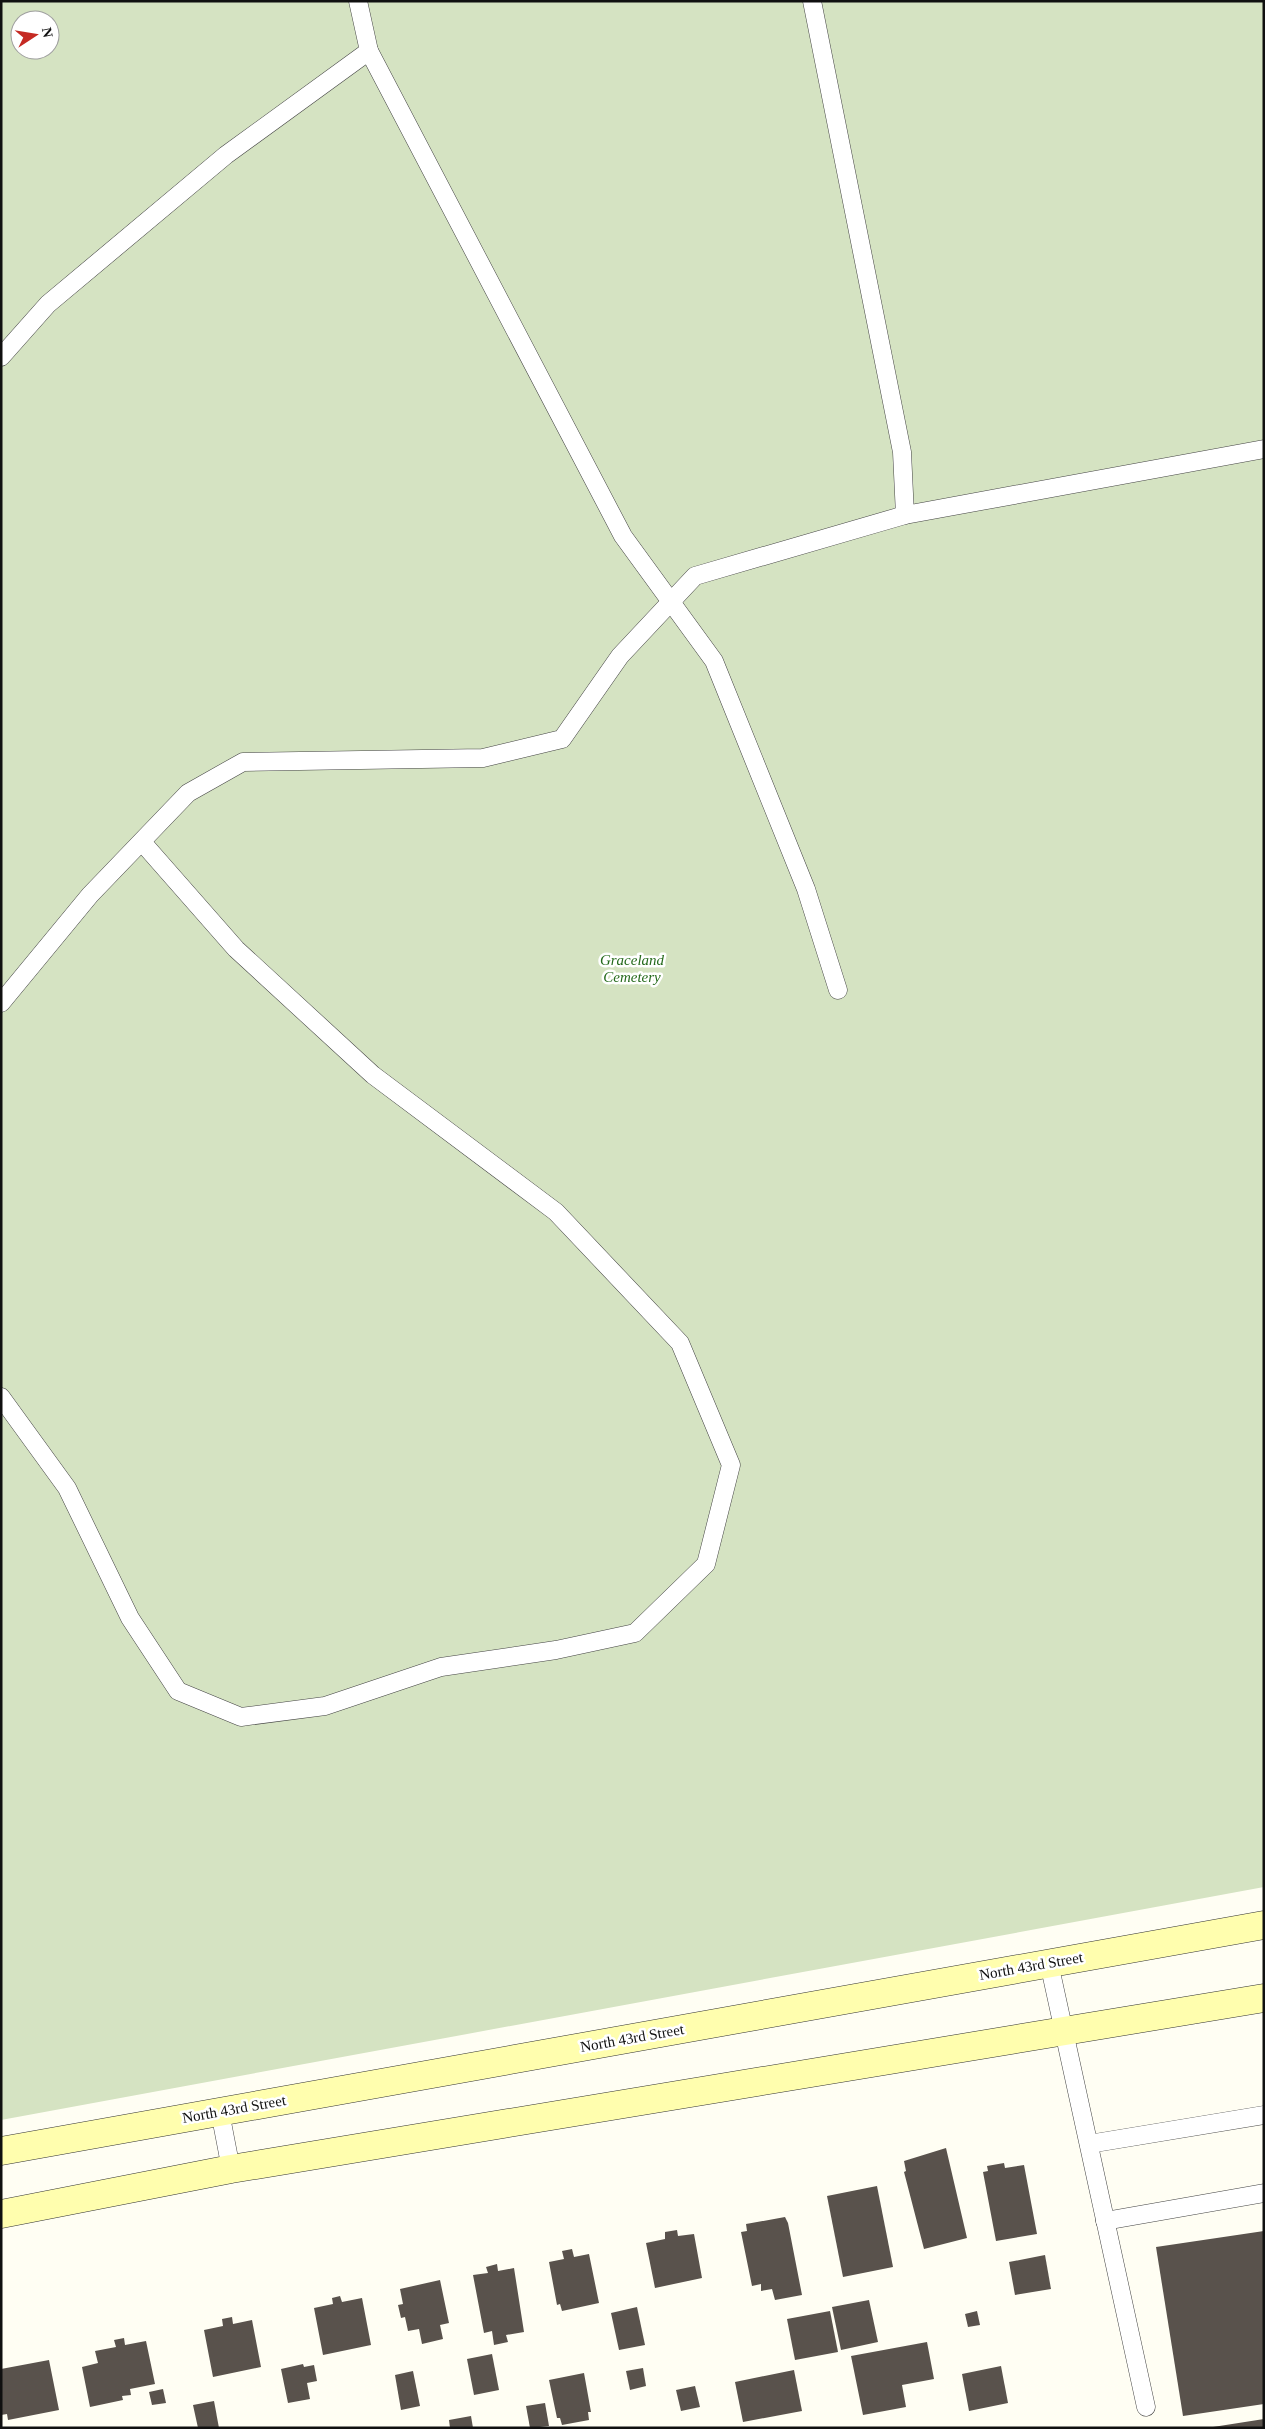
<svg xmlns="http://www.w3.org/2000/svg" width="1265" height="2429" font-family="'Times New Roman',serif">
	<rect width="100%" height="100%" fill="#fffef3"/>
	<path fill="#d5e3c2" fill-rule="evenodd" d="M1,1H1264V1887L1,2120ZM20,20H50V50H20Z"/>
	<g fill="#59524c">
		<path d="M946,2148L967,2238L924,2249L904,2172L906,2171L904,2161Z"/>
		<path d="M1004,2163L1005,2168L1024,2165L1037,2234L996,2241L983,2172L988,2171L987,2166Z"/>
		<path d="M877,2186L893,2267L843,2277L827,2196Z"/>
		<path d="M785,2217L788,2223L802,2295L775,2300L772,2289L761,2291V2284L752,2286L741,2232L747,2231L746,2224Z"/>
		<path d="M677,2230L678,2236L694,2234L702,2278L655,2288L646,2243L665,2239V2232Z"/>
		<path d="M1264,2231V2404L1183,2416L1156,2247Z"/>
		<path d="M572,2249L574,2257L589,2254L599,2303L562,2311L560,2304L557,2305L549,2262L564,2259L562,2251Z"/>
		<path d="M1045,2255L1051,2289L1015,2295L1009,2262Z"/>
		<path d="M497,2264L498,2271L514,2268L524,2332L506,2335L508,2342L494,2345L492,2331L484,2333L473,2275L488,2273L486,2267Z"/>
		<path d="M440,2280L449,2323L440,2325L443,2339L422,2344L419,2329L408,2331L405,2317L401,2318L398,2305L403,2304L400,2289Z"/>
		<path d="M340,2296L342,2302L362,2298L371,2345L323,2355L314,2308L333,2304L332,2298Z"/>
		<path d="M869,2300L878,2342L841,2350L832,2307Z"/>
		<path d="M637,2307L645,2345L619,2350L611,2313Z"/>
		<path d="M830,2311L838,2352L795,2360L787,2319Z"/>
		<path d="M977,2311L980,2325L968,2327L965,2314Z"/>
		<path d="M232,2317L233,2324L252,2320L261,2367L213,2377L204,2330L223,2326L222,2319Z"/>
		<path d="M124,2338L125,2345L146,2341L155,2384L130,2389L131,2395L122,2396L123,2400L90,2407L82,2367L98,2363L95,2351L116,2347L114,2340Z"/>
		<path d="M927,2342L934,2379L902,2385L906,2407L863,2415L851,2356Z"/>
		<path d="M492,2354L499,2390L474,2395L467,2359Z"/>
		<path d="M49,2360L59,2410L8,2420L7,2414L1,2415V2369Z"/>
		<path d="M303,2364L304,2367L314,2365L317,2381L307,2383L310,2399L288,2403L281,2369Z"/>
		<path d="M1001,2366L1008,2403L969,2411L962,2374Z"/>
		<path d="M643,2368L646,2386L630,2390L626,2371Z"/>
		<path d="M794,2370L802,2411L743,2422L735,2382Z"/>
		<path d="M413,2371L420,2406L401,2410L395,2375Z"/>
		<path d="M584,2373L591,2412H588L589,2420L562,2425L560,2418H557L549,2380Z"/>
		<path d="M695,2386L700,2407L681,2411L676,2390Z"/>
		<path d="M163,2389L166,2403L152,2405L149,2392Z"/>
		<path d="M214,2401L219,2428H198L193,2405Z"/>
		<path d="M545,2403L549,2426L530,2428L526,2406Z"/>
		<path d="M471,2416L473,2428H450L449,2420Z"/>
		<path d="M1264,2419V2428H1213V2427Z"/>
	</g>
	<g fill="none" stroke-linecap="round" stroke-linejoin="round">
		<defs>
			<g id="service">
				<path d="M812,1L902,452L905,515"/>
				<path d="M369,51L623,536L714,661L806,889L838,990"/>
				<path d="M1,357L48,304L226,155L369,51L358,1"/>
				<path d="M1,1003L90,895L188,793L243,762L483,758L562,739L620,656L695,576L905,515L1264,449"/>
				<path d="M1,1397L67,1488L130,1618L178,1691L241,1717L325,1706L441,1667L556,1650L635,1633L706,1564L731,1465L680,1343L556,1212L373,1075L236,949L142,842"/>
				<path d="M1049,1963L1146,2407"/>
				<path d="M220,2112L231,2169"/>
				<path d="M1089,2144L1264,2115"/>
				<path d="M1105,2221L1264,2193"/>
			</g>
			<g id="secondary">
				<path d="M1,2151L1264,1925"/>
				<path d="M1,2214L231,2169L1264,1998"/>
			</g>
		</defs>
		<use href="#service" stroke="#434343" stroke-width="19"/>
		<use href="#secondary" stroke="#323232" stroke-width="29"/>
		<use href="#service" stroke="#fff" stroke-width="18"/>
		<use href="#secondary" stroke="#fffeae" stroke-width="28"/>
	</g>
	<g text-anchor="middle" stroke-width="5" stroke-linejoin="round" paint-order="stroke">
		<g font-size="15" font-style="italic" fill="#266b1d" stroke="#fff">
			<text x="632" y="965">Graceland<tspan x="632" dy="17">Cemetery</tspan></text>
		</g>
		<g font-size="15" fill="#101010" stroke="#fff">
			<text transform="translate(1031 1966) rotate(-10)" y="5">North 43rd Street</text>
			<text transform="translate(632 2038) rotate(-10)" y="5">North 43rd Street</text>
			<text transform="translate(234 2109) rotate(-10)" y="5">North 43rd Street</text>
		</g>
	</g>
	<rect width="1265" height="2429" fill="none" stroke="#101010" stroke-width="5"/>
	<g transform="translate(35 35) rotate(78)"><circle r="24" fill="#ffffff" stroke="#9f9f9f"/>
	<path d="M0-4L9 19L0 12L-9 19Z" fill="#c52a23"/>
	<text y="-8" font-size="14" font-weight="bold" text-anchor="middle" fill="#101010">N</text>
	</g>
</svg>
